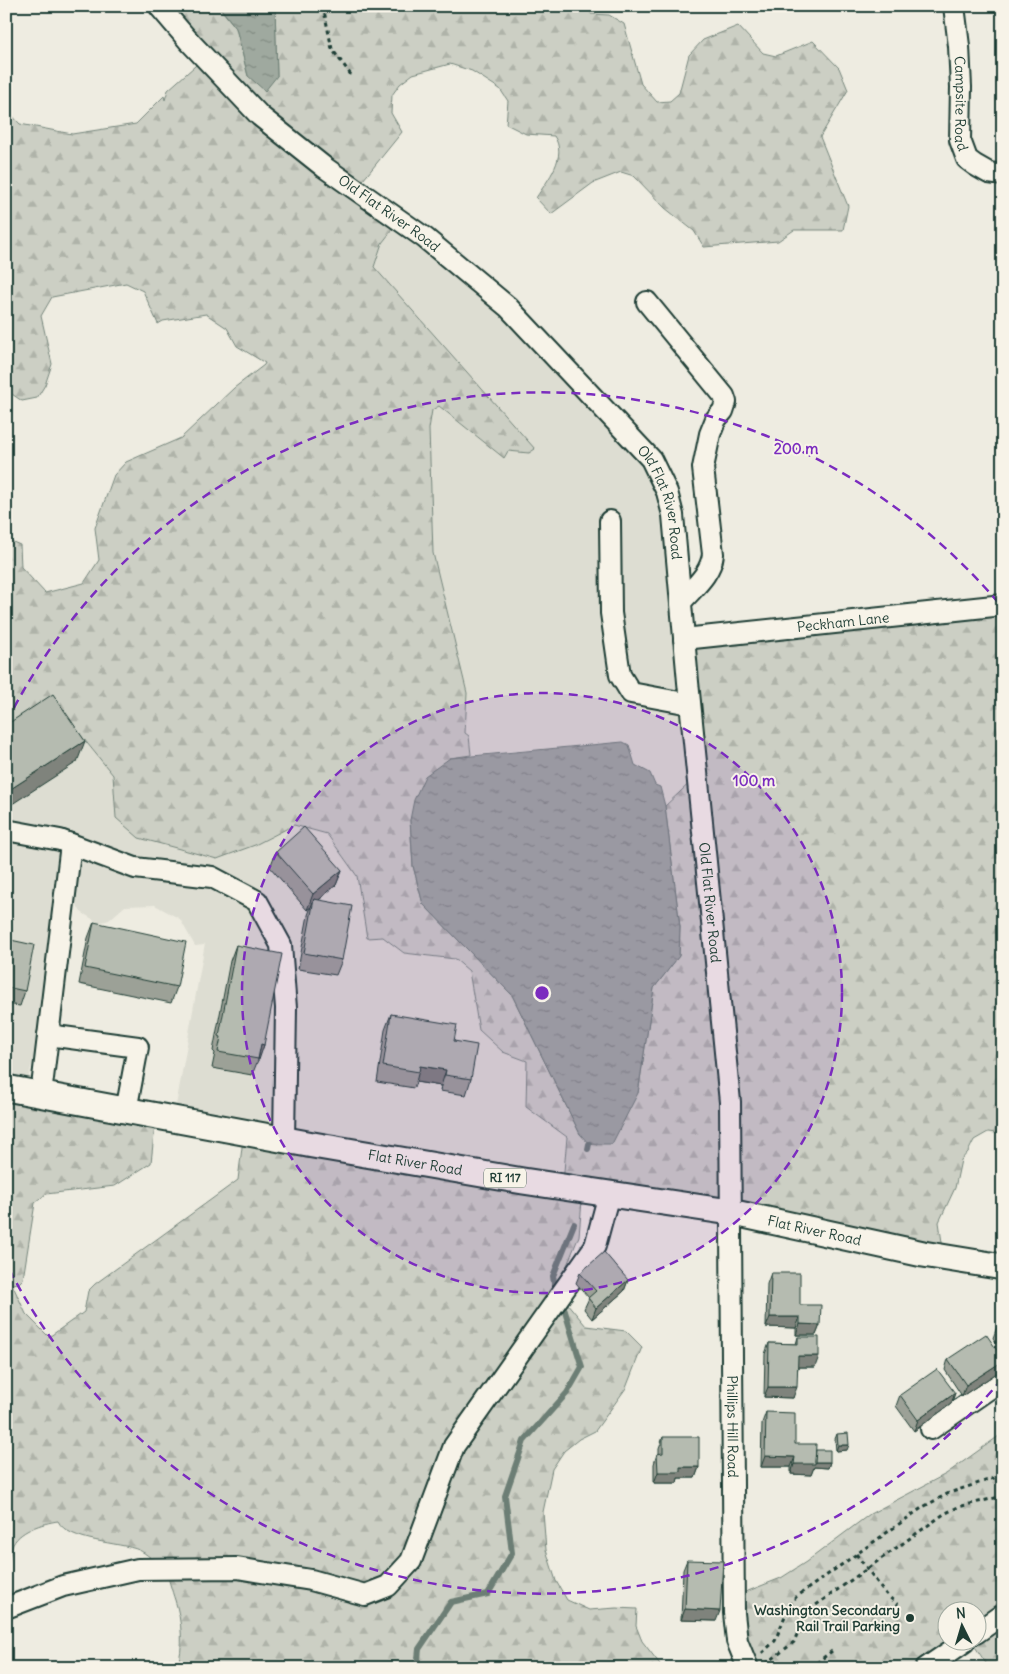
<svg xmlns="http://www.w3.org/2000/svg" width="1009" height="1674" font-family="Delius,sans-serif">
	<defs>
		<pattern id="forest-firs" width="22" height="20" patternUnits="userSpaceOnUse" patternTransform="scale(1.25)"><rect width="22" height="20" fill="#cccfc4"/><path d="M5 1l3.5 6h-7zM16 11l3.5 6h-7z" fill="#afb3a9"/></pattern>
		<pattern id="water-ripples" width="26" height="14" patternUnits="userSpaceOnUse" patternTransform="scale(1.25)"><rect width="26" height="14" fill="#9fa99f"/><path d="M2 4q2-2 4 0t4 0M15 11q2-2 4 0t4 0" fill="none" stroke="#818b82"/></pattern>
	</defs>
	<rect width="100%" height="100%" fill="#eeece1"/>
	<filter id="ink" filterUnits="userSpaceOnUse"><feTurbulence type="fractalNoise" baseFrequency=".02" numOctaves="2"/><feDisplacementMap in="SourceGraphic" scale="10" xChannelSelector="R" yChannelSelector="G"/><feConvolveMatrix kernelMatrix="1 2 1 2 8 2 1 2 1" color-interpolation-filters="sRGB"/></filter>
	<g filter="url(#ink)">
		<g fill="#ddddd2">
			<path d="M400,220L408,224L653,457L672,503L696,777L665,806L660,787L655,785L650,773L635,765L629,746L623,742L471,755L469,736L465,733L467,693L433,553L429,429L432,410L439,406L504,458L508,451L529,453L374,267L382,243Z"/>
			<path d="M70,722L113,775L116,818L255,845L294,825L327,834L357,876L367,937H383L404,953L455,959L470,971L479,1030L504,1052L527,1061L526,1107L567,1137L563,1184L174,1117L205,943L204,945L195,946L180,919L155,905L125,906L109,920L99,923L81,912L75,902L25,1090L6,1088V727Z"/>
		</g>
		<g fill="url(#forest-firs)" stroke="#76867c">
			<path d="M161,6H218L236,28L248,76H277L275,6H585L591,14L609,15L624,24L641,84L657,102L670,101L679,93L689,55L703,40L738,26L763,53L776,56L813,41L839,68L848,90L820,137L848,206L843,230H794L778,241L704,247L694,231L665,208L634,176L621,172L593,183L551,214L536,198C548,179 568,157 554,136L526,134L506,124L508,101L500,89L472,71L450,64L413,74L400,84L392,95L391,113L402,132L359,185L400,220L382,243L374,267L535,449L529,453L508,451L504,458L439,406L432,410L429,429L433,553L467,693L465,733L469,736L471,755L450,758L410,820L413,866L423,904L512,995L580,1134L638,1093L654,988L679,956L680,927L665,806L696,777L686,636L1003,606V1134L988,1132L974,1140L968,1152L961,1160L955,1188L939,1222L943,1249L583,1189L579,1236L561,1280L562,1297L586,1326L626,1331L642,1347L626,1388L595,1431L579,1439L564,1451L552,1469L543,1512L546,1550L556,1581L567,1600L589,1610L616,1608L637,1609L636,1626L642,1641L663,1668H177C184,1647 182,1621 175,1600C172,1592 168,1574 163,1568C159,1564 144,1552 139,1550C120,1542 68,1542 58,1521C43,1523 17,1531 12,1547C9,1557 8,1569 6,1579V1088L156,1115L151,1163L115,1186L46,1194L35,1203L23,1279L19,1283L12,1284L26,1314L49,1337L84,1312L88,1291L95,1284L238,1180L244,1131L563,1183L567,1137L526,1107L527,1061L503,1052L479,1030L469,971L455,959L404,953L383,937L367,938L357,876L327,834L294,825L255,845L217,859L139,838L116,818L113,775L70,722L6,727V539L20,545L21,567L45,593L84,583L99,560L95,528L114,475L126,462L181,438L234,388L264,365L265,363L237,346L227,328L206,314L163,321L158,324L143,291L126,283L52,297L41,316L52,364L45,385L37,398L22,401L6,390V109L20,124L72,134L136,124L164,96L165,100L168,90L204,58Z"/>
			<path d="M1003,1433V1668H989L972,1642L976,1632V1612H946V1642H964L925,1668H750L738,1595L781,1578L806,1562L870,1514L946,1474Z"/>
		</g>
		<g fill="url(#water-ripples)" stroke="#6c7e74">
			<path d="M219,6H275L277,76L265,91L248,76L236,28Z"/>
			<path d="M623,742L629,745L635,765L650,773L655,785L660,787L665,806L680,927L679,956L654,988L638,1093L612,1144H589L580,1134L512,995L423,904L413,866L410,820L414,800L425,776L450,758Z"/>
		</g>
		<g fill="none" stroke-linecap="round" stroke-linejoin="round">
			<g stroke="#6c7e74" stroke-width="6">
				<path d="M588,1149L589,1144"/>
				<path d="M555,1291L553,1276L574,1224"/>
				<path d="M417,1668L419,1649L451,1602L488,1594L512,1553L505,1496L524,1441L567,1393L582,1367L563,1305"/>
			</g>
			<defs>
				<g id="minor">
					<path id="s1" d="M159,6L188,40L260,116L324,167L425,238L508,307L651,459L667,492L673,515L688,682L730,1102L734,1613L737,1641L748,1668"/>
					<path id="s2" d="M954,6L959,46L961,87L960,140L967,159L975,165L989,173L1003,175"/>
					<path d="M647,302L724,396L726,402L723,411L716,419L710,434L703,468L713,554C711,574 693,588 681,602"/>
					<path d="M610,521L611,613L620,675L631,693L690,704"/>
					<path id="s3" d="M684,639L1003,605"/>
					<path d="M6,830L60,840L135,868L212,877L257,901L281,945L286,1008L284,1140"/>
					<path d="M48,1035L138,1047L126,1111"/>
					<path d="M41,1095L71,844"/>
					<path d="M931,1429L1003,1379"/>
					<path d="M6,1608L63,1586L138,1569L237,1568L311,1580L365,1595L388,1586L411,1561L454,1446L595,1246L609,1194"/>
					<path d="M976,1633L1003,1614"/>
					<path d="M926,1668L964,1642"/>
				</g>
				<g id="major">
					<path id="s4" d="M6,1088L313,1145L523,1181L730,1212L923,1254L1003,1267"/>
				</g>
			</defs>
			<use href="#minor" stroke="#1f3d34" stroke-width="24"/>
			<use href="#major" stroke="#1f3d34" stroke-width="29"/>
			<g stroke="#1f3d34" stroke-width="3" stroke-dasharray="4 4" stroke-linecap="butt">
				<path d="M323,6L332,49L351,75"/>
				<path d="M856,1554L886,1594L898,1605"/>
				<path d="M762,1653L775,1641L789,1606L796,1597L923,1507L949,1493L994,1478L1003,1473"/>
				<path d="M766,1664L794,1642L804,1616L809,1610L944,1514L958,1507L1003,1496"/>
				<path d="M810,1668L832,1651"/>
			</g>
			<use href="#minor" stroke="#f7f3e8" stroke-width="20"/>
			<use href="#major" stroke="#f7f3e8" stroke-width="25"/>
		</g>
		<g fill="#9ca197" stroke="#1f3d34">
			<path d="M276,852L342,870L336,885L319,900L342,960L336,975L298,969L308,915L311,907L307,910L270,867Z"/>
			<path d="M94,922L177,987L171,1003L79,984L88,938Z"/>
			<path d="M6,939L25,991L20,1006L6,1004Z"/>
			<path d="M236,945L264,1045L252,1075L212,1068L215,1053L213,1051L230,961Z"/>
			<path d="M391,1014L454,1041L471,1079L466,1095L440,1091L441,1086L416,1082L414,1088L377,1082L385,1030Z"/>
			<path d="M580,1273L628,1280L624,1291L592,1319L584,1309L589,1298L576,1283Z"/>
			<path d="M771,1273L800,1305L820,1325L816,1335H796V1328L766,1327L767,1284Z"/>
			<path d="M1003,1323V1351L993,1338L997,1327Z"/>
			<path d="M798,1337L815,1367H798L793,1398L764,1397L765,1354L769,1343L796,1344Z"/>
			<path d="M948,1359L1000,1371L962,1396L945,1370Z"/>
			<path d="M955,1393L951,1404L914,1431L896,1406L900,1395Z"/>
			<path d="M766,1412L795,1444L815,1450L830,1462L828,1468L814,1467L811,1475L791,1474V1467H761L762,1423Z"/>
			<path d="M837,1434L847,1450L836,1451L835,1439Z"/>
			<path d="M663,1437L699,1467L695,1478H678L677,1483H654V1464L657,1454H659V1448Z"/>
			<path d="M687,1560L716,1621L681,1620L683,1570Z"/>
		</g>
		<g fill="#7f837b" stroke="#1f3d34">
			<path d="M85,741L77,762L6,808V792Z"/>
			<path d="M342,870L336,885L313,905L314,899L311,907L307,910L313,894Z"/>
			<path d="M261,1044L264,1045L259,1060H258Z"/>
			<path d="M420,1066L446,1070L441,1086L416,1082Z"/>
			<path d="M628,1280L624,1291L592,1319L596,1308Z"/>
			<path d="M770,1317H800L796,1328L766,1327Z"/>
			<path d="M800,1324L820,1325L816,1335H796Z"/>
			<path d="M798,1356H819L815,1367H794Z"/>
			<path d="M1003,1361L1000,1371L962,1396L966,1385Z"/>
			<path d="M768,1387H797L793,1398L764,1397Z"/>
			<path d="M955,1393L951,1404L914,1431L918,1420Z"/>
			<path d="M838,1445H849L847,1450L836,1451Z"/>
			<path d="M765,1456L795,1457L791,1467H761Z"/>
			<path d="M815,1462H830L828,1468L814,1467L811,1475L791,1474L794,1464Z"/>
			<path d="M680,1467H699L695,1478H678L677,1483H654L658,1472Z"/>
			<path d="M685,1609L720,1611L716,1621L681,1620Z"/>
		</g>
		<g fill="#b5bbb0" stroke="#1f3d34">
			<path d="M53,694L85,741L6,792V725Z"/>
			<path d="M304,827L342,870L313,894L276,852Z"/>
			<path d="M314,899L352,906L342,960L304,953Z"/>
			<path d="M94,922L186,942L177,987L85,968Z"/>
			<path d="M6,939L34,945L25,991L6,987Z"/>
			<path d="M236,945L282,954L264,1045L261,1044L258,1059L218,1052L221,1037L219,1036Z"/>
			<path d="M391,1014L457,1025L454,1041L477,1045L471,1079L445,1075L446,1070L420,1066L419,1072L383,1066Z"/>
			<path d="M604,1252L628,1280L596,1308L588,1298L596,1291L580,1273Z"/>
			<path d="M771,1273H800V1305H821L820,1325L800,1324V1317H770Z"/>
			<path d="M1003,1323V1335L997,1327Z"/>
			<path d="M986,1334L1003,1359V1361L966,1385L948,1359Z"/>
			<path d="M798,1337H819V1356H798L797,1387H768L769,1343L798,1344Z"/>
			<path d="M937,1369L955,1393L918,1420L900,1395Z"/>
			<path d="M766,1412L795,1413V1444H816L815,1464H794L795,1457L765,1456Z"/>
			<path d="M848,1433L849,1445H838L837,1434Z"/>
			<path d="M663,1437H699V1467H680V1472H658L657,1454L663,1453Z"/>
			<path d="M816,1450H830V1462H815Z"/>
			<path d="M687,1560L723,1561L720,1611L685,1609Z"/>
		</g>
	</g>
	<circle cx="542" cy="993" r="300" fill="#7b2cbf" fill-opacity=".12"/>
	<g fill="none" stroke="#7b2cbf" stroke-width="2.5" stroke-dasharray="9 6">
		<circle cx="542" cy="993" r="300"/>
		<path d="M1002 1379A600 600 0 0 1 7 1265M7 721A600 600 0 0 1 1002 607"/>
	</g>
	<circle fill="#1f3d34" stroke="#f7f3e8" stroke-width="2" cx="910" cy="1618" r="5"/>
	<g text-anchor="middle" stroke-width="4" stroke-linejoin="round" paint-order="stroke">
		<rect fill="#f7f3e8" stroke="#60746a" stroke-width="1" x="484" y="1168.5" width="42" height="19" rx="4"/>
		<g font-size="12" font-weight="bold" fill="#1f3d34">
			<text x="505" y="1182">RI 117</text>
		</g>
		<g font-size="14" fill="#1f3d34" stroke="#f7f3e8">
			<text dy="5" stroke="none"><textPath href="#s2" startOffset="98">Campsite Road</textPath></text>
			<text dy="5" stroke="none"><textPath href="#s1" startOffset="311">Old Flat River Road</textPath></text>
			<text dy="5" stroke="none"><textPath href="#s1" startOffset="716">Old Flat River Road</textPath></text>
			<text dy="5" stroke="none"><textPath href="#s3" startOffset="160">Peckham Lane</textPath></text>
			<text dy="5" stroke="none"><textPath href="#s1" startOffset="1121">Old Flat River Road</textPath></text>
			<text dy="5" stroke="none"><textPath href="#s4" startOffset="416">Flat River Road</textPath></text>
			<text dy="5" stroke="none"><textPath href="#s4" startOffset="821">Flat River Road</textPath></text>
			<text dy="5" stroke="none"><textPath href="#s1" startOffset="1646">Phillips Hill Road</textPath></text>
		</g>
		<g font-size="14" font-weight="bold" fill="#1f3d34" stroke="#f7f3e8" text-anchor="end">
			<text x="900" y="1615">Washington Secondary<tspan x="900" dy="16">Rail Trail Parking</tspan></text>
		</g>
	</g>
	<circle cx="542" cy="993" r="8" fill="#7b2cbf" stroke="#f7f3e8" stroke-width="2.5"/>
	<g font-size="15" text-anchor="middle" font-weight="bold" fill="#7b2cbf" stroke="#f7f3e8" stroke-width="4" stroke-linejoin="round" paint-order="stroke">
		<text x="796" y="454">200 m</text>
		<text x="754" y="786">100 m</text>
	</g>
	<rect width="1009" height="1674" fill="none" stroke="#f7f3e8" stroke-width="25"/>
	<rect x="12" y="12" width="984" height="1649" fill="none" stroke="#1f3d34" stroke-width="2" filter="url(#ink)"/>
	<g transform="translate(962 1626) rotate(355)"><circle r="24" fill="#f7f3e8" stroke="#a1aaa0"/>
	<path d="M0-4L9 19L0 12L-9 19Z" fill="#1f3d34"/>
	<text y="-8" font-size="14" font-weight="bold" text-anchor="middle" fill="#1f3d34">N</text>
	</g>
</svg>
